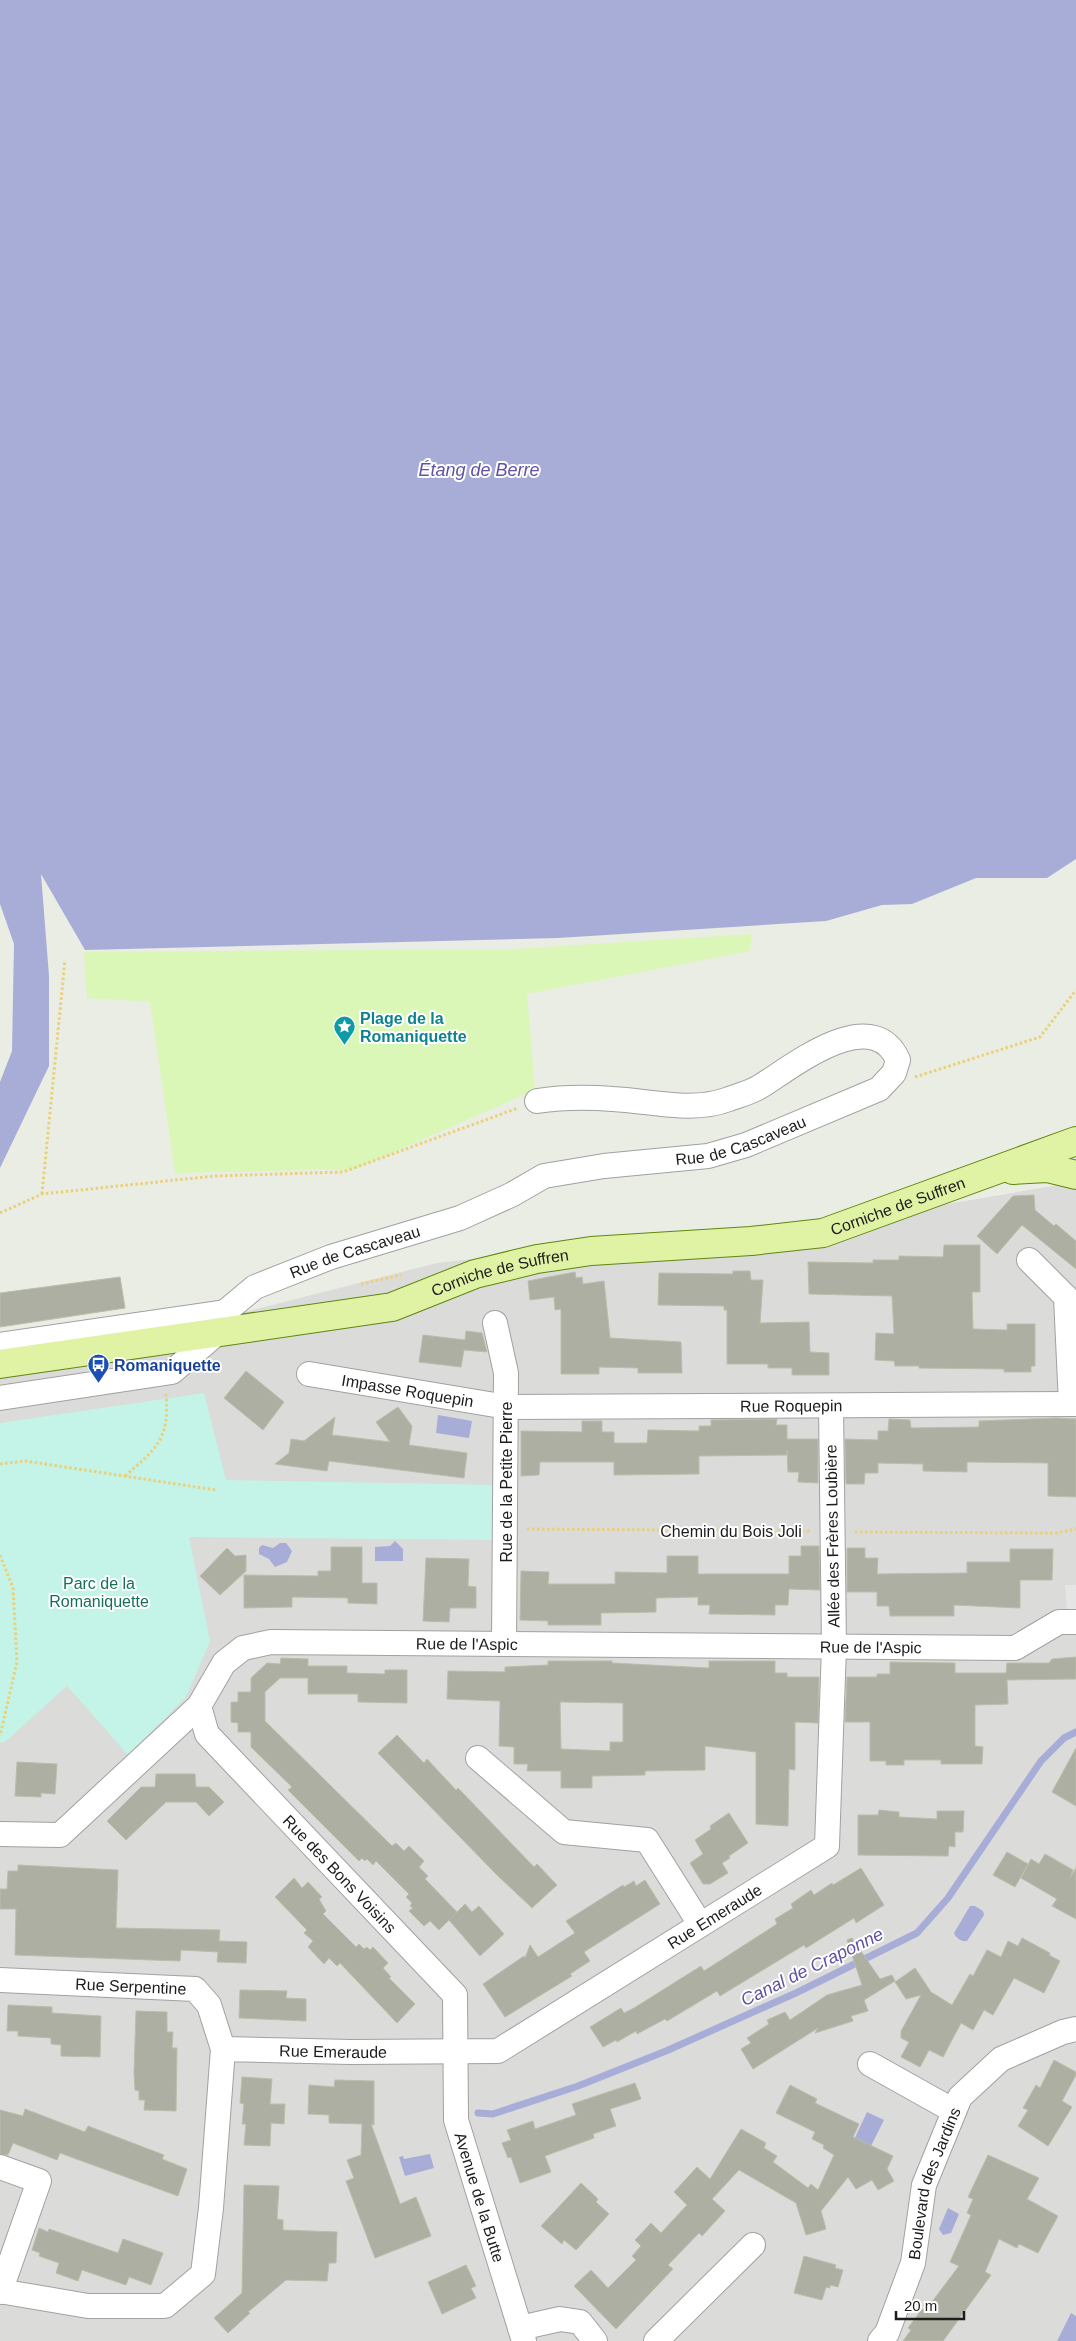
<svg xmlns="http://www.w3.org/2000/svg" width="1076" height="2341" font-family="Arial,sans-serif">
	<rect width="100%" height="100%" fill="#eaede4"/>
	<path fill="#dbdbda" d="M1076,1182V2341H0V1342L178,1329L437,1263L930,1207Z"/>
	<path fill="#daf7b8" d="M752,934L750,951L527,994L535,1090L355,1169L175,1173L150,1002L87,998L84,952L514,949Z"/>
	<path fill="#c4f3e7" d="M204,1393L226,1480L499,1485L497,1540L189,1537L210,1641L186,1697L128,1755L67,1686L5,1742L0,1743V1423Z"/>
	<path fill="#e5e5e5" d="M1065,1585H1076V1610H1067Z"/>
	<g fill="#a8add7">
		<path d="M0,0H1076V859L1047,878H976L912,904L882,905L826,921L558,938L85,950L41,874L49,976V1066L0,1168V1082L12,1051L14,944L0,904Z"/>
		<path d="M438,1415L472,1421L469,1438L436,1433Z"/>
		<path d="M395,1541L403,1549V1561H375V1547L390,1546Z"/>
		<path d="M280,1543H286L292,1551L287,1562L275,1567L269,1559L259,1554V1548L262,1545L273,1548Z"/>
		<path d="M970,1906H975L983,1911L984,1915L967,1941C961,1942 956,1938 954,1933Z"/>
		<path d="M867,2112L884,2120L866,2156L853,2142Z"/>
		<path d="M430,2154L434,2168L405,2176L399,2157L403,2156L404,2159Z"/>
		<path d="M948,2208L959,2214L951,2233L943,2235L939,2229Z"/>
		<path d="M1071,2313L1076,2316V2341H1057Z"/>
	</g>
	<g fill="none" stroke-linecap="round" stroke-linejoin="round">
		<path stroke="#a8add7" stroke-width="7" d="M478,2113L493,2114L578,2086L666,2051L798,1992L917,1933L948,1898L1041,1761L1064,1738L1076,1732"/>
	</g>
	<g fill="#aeafa3" stroke="#bbbda8" fill-rule="evenodd">
		<path d="M1034,1195L1035,1210L1054,1226L1056,1224L1076,1241V1269L1022,1225L997,1254L977,1236L1013,1196Z"/>
		<path d="M944,1245H980V1292H972L973,1329L1007,1330V1324H1035V1366H1031V1372H1004V1369L919,1368V1366H895L894,1361L875,1360L876,1333L894,1334L892,1296L809,1294L808,1262L873,1263V1260H899V1256L943,1257Z"/>
		<path d="M733,1271H750L751,1280H763L760,1323L809,1322L810,1352L829,1353V1375H792V1368H768V1364H727V1310H724V1306L658,1305L659,1273L733,1274Z"/>
		<path d="M575,1272L576,1278L582,1277L583,1284L604,1281L610,1338L681,1342L682,1373H638V1368L599,1367V1374H561V1309L555,1310L554,1297L530,1300L528,1281Z"/>
		<path d="M120,1277L125,1308L0,1327V1293Z"/>
		<path d="M466,1331L482,1333L487,1352L464,1350L461,1367L419,1362L423,1335L465,1340Z"/>
		<path d="M246,1371L284,1402L263,1430L224,1398Z"/>
		<path d="M398,1407L412,1426L409,1445L467,1453L464,1478L329,1461L327,1471L275,1464L289,1453L291,1439L304,1441L335,1417L332,1435L390,1442L376,1422Z"/>
		<path d="M1056,1418L1076,1419V1497L1048,1496V1463L967,1462V1472L923,1471V1464L878,1463V1473H865L864,1484H846L845,1439L878,1440V1431H888L889,1419L910,1420L911,1428L979,1427V1421Z"/>
		<path d="M777,1419L776,1425H787V1439H818V1483L798,1482L799,1472H788L787,1450V1455L699,1456V1474L614,1475V1462H540L539,1475L521,1476V1431L582,1432V1421H602V1432H614V1443H647L648,1430L699,1431V1426H711V1420Z"/>
		<path d="M801,1546H819L820,1590L789,1589L788,1605H775V1615L709,1614L710,1605H698V1597L656,1598V1612L601,1613V1625H548V1621L520,1620L521,1571L549,1572L548,1584H615V1572L667,1573V1556H698V1574H789V1556H801Z"/>
		<path d="M331,1547H362V1583H377V1604L348,1603V1598L292,1597V1607L244,1608V1575L318,1576V1571H331Z"/>
		<path d="M227,1548L235,1556L246,1555V1571L220,1595L200,1576Z"/>
		<path d="M847,1548H865V1558H878L877,1574L967,1573V1562H1010V1549H1053L1052,1580H1020V1608L954,1605V1616H890L889,1606H877V1592H847Z"/>
		<path d="M426,1558L469,1559L468,1586L476,1587V1608H450L449,1622L423,1621Z"/>
		<path d="M1076,1657V1679L1007,1680L1008,1704L975,1705V1746L983,1747L982,1764H941V1760H904V1765H886V1761H870V1722H845L847,1677H877V1674H890V1662L955,1663V1673H1006L1007,1663H1049L1052,1659Z"/>
		<path d="M281,1658L308,1659V1666H347V1673L385,1674V1670H407V1703L358,1702V1694H308V1678H280L265,1692V1721L392,1846L396,1843L404,1851L409,1846L424,1861L419,1867L428,1876L425,1879L457,1912L439,1930L430,1921L424,1926L409,1911L413,1908L410,1906L412,1903L406,1897L409,1894L376,1861L373,1865L367,1859L365,1861L362,1858L359,1861L288,1790L292,1787L251,1747V1732H238V1723L231,1722V1702H238V1692H251V1678L267,1663L280,1664Z"/>
		<path d="M548,1661H612V1663L709,1668V1661H775V1673H787V1677H819L818,1723L795,1722V1770L789,1769L788,1826L756,1824V1752L705,1746V1770L645,1771V1775L592,1776V1788H561V1771H527L528,1764H514V1747L499,1746L500,1701L447,1699L448,1671L505,1672V1667L548,1665ZM560,1702L623,1703V1742H610V1751L561,1749Z"/>
		<path d="M397,1735L424,1763L427,1759L456,1790L458,1788L534,1867L537,1864L557,1885L532,1908L497,1875L378,1753Z"/>
		<path d="M1076,1748V1806L1052,1792Z"/>
		<path d="M17,1762L57,1764L55,1794L41,1793V1797L15,1796Z"/>
		<path d="M156,1774H195L196,1787H209L224,1802L209,1816L196,1802H166L126,1840L107,1821L141,1787H155Z"/>
		<path d="M879,1810L899,1812V1817L937,1819V1811H964L963,1832H955V1847L949,1846L948,1856L858,1855V1815H878Z"/>
		<path d="M729,1813L748,1843L729,1856L730,1858L722,1863L728,1873L710,1884H703L690,1863L703,1854L695,1840L711,1829L710,1826Z"/>
		<path d="M1007,1852L1028,1864L1015,1887L993,1875Z"/>
		<path d="M1045,1854L1073,1870L1070,1878L1076,1868V1919L1052,1906L1057,1899L1021,1878L1031,1859L1039,1864Z"/>
		<path d="M18,1865L118,1870L116,1928L220,1930L219,1941L247,1942L246,1963L217,1962L218,1952L181,1950L180,1961L15,1955L16,1909H0V1889H7L8,1871H18Z"/>
		<path d="M861,1868L884,1905L856,1923L854,1918L806,1948L804,1945L720,1996L717,1991L667,2021L665,2019L637,2034L636,2031L617,2042L616,2040L603,2047L590,2027L621,2008L624,2013L634,2008L701,1966L704,1971L777,1924L775,1919L793,1908L791,1904L811,1890L814,1895L832,1883L833,1885Z"/>
		<path d="M294,1878L302,1888L308,1882L322,1897L319,1899L326,1911L323,1914L356,1947L359,1944L364,1949L367,1947L370,1950L373,1947L388,1963L383,1968L391,1977L389,1978L415,2004L397,2023L340,1963L337,1966L329,1958L324,1964L308,1947L313,1941L304,1933L307,1930L275,1897Z"/>
		<path d="M645,1880L660,1904L584,1952L590,1961L570,1974L572,1976L505,2017L483,1984L524,1956L525,1958L530,1945L538,1957L575,1933L566,1921L623,1885L624,1887L634,1881L636,1886Z"/>
		<path d="M465,1904L472,1912L479,1906L504,1934L480,1956L449,1920Z"/>
		<path d="M852,1938L880,1979L892,1975L895,1981L864,2000L868,2011L851,2016L853,2021L815,2033L818,2028L753,2069L741,2049L751,2043L747,2038L769,2024L767,2020L785,2012L790,2020L827,1995L862,1985L847,1940Z"/>
		<path d="M1022,1938L1050,1953L1049,1955L1060,1961L1044,1993L1014,1978L993,2015L984,2010L973,2030L961,2023L943,2057L929,2050L920,2067L901,2057L909,2042L901,2038V2031L921,1995L906,1999L895,1982L915,1968L931,1992L952,2005L970,1974L973,1976L987,1950L1001,1957L1008,1941L1018,1946Z"/>
		<path d="M240,1990L287,1991L286,1998L306,1999V2021L239,2018Z"/>
		<path d="M8,2005L52,2007V2013L101,2016L100,2057L61,2056V2045L51,2044V2038L18,2036V2031H7Z"/>
		<path d="M136,2011L167,2012V2032H173L172,2048H177L176,2111L144,2110L145,2100H139V2091L135,2090L134,2072Z"/>
		<path d="M1054,2060L1076,2072V2075L1062,2101L1072,2107L1048,2146L1018,2126L1028,2110L1023,2108L1036,2085L1040,2088Z"/>
		<path d="M242,2077L272,2079L270,2104H285L284,2124L271,2123L270,2146L244,2145L246,2124H242L244,2104L240,2103Z"/>
		<path d="M335,2080L374,2081V2125L371,2124L400,2204L416,2197L431,2236L375,2258L346,2181L354,2178L347,2160L361,2155L362,2124L329,2123V2115L308,2114L309,2085L334,2087Z"/>
		<path d="M635,2083L641,2099L610,2109L616,2126L593,2134L594,2138L545,2156L551,2172L520,2183L511,2157L508,2158L502,2143L511,2140L507,2130L533,2121L535,2129L576,2115L572,2104Z"/>
		<path d="M790,2085L817,2099L815,2103L859,2124L853,2137L893,2156L887,2169L894,2181L878,2190L872,2180L856,2189L848,2177L821,2211L826,2229L806,2235L796,2203L739,2170L712,2199L725,2211L702,2236L699,2233L668,2265L673,2269L616,2329L574,2286L591,2270L608,2288L636,2260L632,2256L641,2246L635,2240L651,2223L661,2233L687,2205L674,2192L697,2167L710,2179L741,2129L766,2143L764,2148L777,2156L773,2162L808,2188L811,2184L818,2190L834,2155L823,2148L824,2145L812,2139L815,2132L776,2113Z"/>
		<path d="M25,2109L85,2132L88,2126L164,2155L162,2159L187,2169L178,2196L60,2153L57,2160L13,2143L8,2155L0,2154V2110L23,2116Z"/>
		<path d="M988,2155L1039,2178L1027,2199L1058,2216L1038,2253L1019,2244L1017,2248L999,2239L985,2272L991,2275L943,2341H903L911,2330L908,2328L922,2309L925,2311L959,2266L950,2262L971,2215L967,2213L973,2199L968,2197Z"/>
		<path d="M581,2183L598,2199L596,2202L609,2214L576,2250L564,2240L562,2244L541,2226Z"/>
		<path d="M244,2185L279,2186L277,2219L283,2220V2230L337,2232L336,2263H329L327,2281L286,2280L248,2312L250,2313L228,2333L214,2318L242,2293Z"/>
		<path d="M39,2228L48,2232L49,2229L118,2253L123,2239L163,2253L151,2285L129,2277L126,2285L82,2270L78,2281L56,2273L59,2263L39,2256L40,2253L32,2250Z"/>
		<path d="M804,2256L836,2265L835,2268L843,2270L838,2287L830,2285V2288L826,2287L822,2300L794,2293Z"/>
		<path d="M466,2265L476,2286L471,2288L476,2298L442,2314L428,2282Z"/>
	</g>
	<g fill="none" stroke-linecap="round" stroke-linejoin="round">
		<defs>
			<g id="minor">
				<path d="M1029,1260L1066,1297L1071,1404"/>
				<path d="M495,1323L506,1373L504,1643"/>
				<path d="M0,1345L225,1312"/>
				<path id="s1" d="M309,1374L507,1407L1076,1404"/>
				<path id="s2" d="M0,1398L172,1372L216,1334L225,1312L255,1287L331,1257L460,1218L511,1195L544,1176L604,1166L708,1156L746,1145L879,1089L894,1073L898,1060C872,1002 792,1067 761,1086C752,1092 740,1095 729,1099C693,1113 651,1101 613,1099C587,1097 563,1097 537,1101"/>
				<path id="s3" d="M199,1706L207,1734L455,1995L456,2120L524,2341"/>
				<path d="M478,1758L564,1832L647,1840L700,1924"/>
				<path id="s4" d="M0,1834L60,1835L199,1706L224,1663L243,1648L271,1642L1015,1648L1059,1622H1076"/>
				<path id="s5" d="M0,1980L195,1989L209,2005L223,2049"/>
				<path d="M870,2064L954,2111"/>
				<path d="M0,2167L39,2181L0,2292"/>
				<path id="s6" d="M0,2291L88,2306H165L203,2274L211,2208L223,2049L351,2052L498,2051L827,1846L834,1647L831,1406"/>
				<path d="M520,2328L560,2319L580,2322L595,2341"/>
				<path d="M656,2341L753,2245"/>
				<path id="s7" d="M880,2341L887,2333L913,2263L924,2185L960,2097L1001,2059L1063,2032L1076,2029"/>
			</g>
			<g id="major">
				<path d="M1013,1170L1047,1168L1076,1175"/>
				<path id="s8" d="M0,1364L392,1307L475,1274L537,1259L591,1251L751,1241L823,1233L1076,1141"/>
			</g>
		</defs>
		<use href="#minor" stroke="#a1a1a1" stroke-width="26"/>
		<use href="#major" stroke="#5f870f" stroke-width="30"/>
		<g stroke="#ebd077" stroke-width="3" stroke-dasharray="2.5 2.5" stroke-linecap="butt">
			<path d="M915,1077L1040,1037L1076,990"/>
			<path d="M42,1194L65,960"/>
			<path d="M0,1213L42,1194L214,1176L343,1172L518,1108"/>
			<path d="M361,1284L401,1275"/>
			<path d="M0,1464L25,1461L216,1490"/>
			<path d="M125,1476C156,1449 170,1439 166,1394"/>
			<path d="M527,1529L811,1531"/>
			<path d="M855,1532L1056,1533L1076,1529"/>
			<path d="M0,1555L13,1588L17,1662L0,1736"/>
		</g>
		<use href="#minor" stroke="#fff" stroke-width="24"/>
		<use href="#major" stroke="#e0f2a4" stroke-width="28"/>
	</g>
	<defs>
		<symbol id="sight-pin" viewBox="-11 -11 22 30"><path d="M0 17L-7.5 6A9.5 9.5 0 1 1 7.5 6Z" fill="#0f9aa8" stroke="#fff"/><path d="M0-6L1.8-2.2L6-1.7L2.9 1.2L3.7 5.4L0 3.3L-3.7 5.4L-2.9 1.2L-6-1.7L-1.8-2.2Z" fill="#fff"/></symbol>
		<symbol id="bus-pin" viewBox="-11 -11 22 30"><path d="M0 17L-7.5 6A9.5 9.5 0 1 1 7.5 6Z" fill="#1a4fb4" stroke="#fff"/><path d="M-5-6H5V4H4V6H2V4H-2V6H-4V4H-5ZM-3.5-4V0h7V-4ZM-3.5 1.2v1.5H-2V1.2ZM2 1.2v1.5H3.5V1.2Z" fill="#fff"/></symbol>
	</defs>
	<g fill-rule="evenodd">
		<use href="#sight-pin" x="332" y="1014" width="25" height="34"/>
		<use href="#bus-pin" x="86" y="1352" width="25" height="34"/>
	</g>
	<g text-anchor="middle" stroke-width="4" stroke-linejoin="round" paint-order="stroke">
		<g font-size="16" font-weight="bold" fill="#0d838f" stroke="#fff" text-anchor="start">
			<text x="360" y="1024">Plage de la<tspan x="360" dy="18">Romaniquette</tspan></text>
		</g>
		<g font-size="16" fill="#1d1d1d" stroke="#fff">
			<text dy="6" stroke="none"><textPath href="#s2" startOffset="806">Rue de Cascaveau</textPath></text>
			<text dy="6" stroke="none"><textPath href="#s8" startOffset="916">Corniche de Suffren</textPath></text>
			<text dy="6" stroke="none"><textPath href="#s2" startOffset="401">Rue de Cascaveau</textPath></text>
			<text dy="6" stroke="none"><textPath href="#s8" startOffset="510">Corniche de Suffren</textPath></text>
			<text dy="6" stroke="none"><textPath href="#s1" startOffset="100">Impasse Roquepin</textPath></text>
			<text dy="6" stroke="none"><textPath href="#s1" startOffset="485">Rue Roquepin</textPath></text>
			<text transform="translate(506 1482) rotate(-90)" y="6">Rue de la Petite Pierre</text>
			<text x="731" y="1537">Chemin du Bois Joli</text>
			<text transform="translate(832 1536) rotate(-91)" y="6">Allée des Frères Loubière</text>
			<text dy="6" stroke="none"><textPath href="#s4" startOffset="548">Rue de l'Aspic</textPath></text>
			<text dy="6" stroke="none"><textPath href="#s4" startOffset="952">Rue de l'Aspic</textPath></text>
			<text dy="6" stroke="none"><textPath href="#s3" startOffset="222">Rue des Bons Voisins</textPath></text>
			<text dy="6" stroke="none"><textPath href="#s6" startOffset="972">Rue Emeraude</textPath></text>
			<text dy="6" stroke="none"><textPath href="#s5" startOffset="131">Rue Serpentine</textPath></text>
			<text dy="6" stroke="none"><textPath href="#s6" startOffset="552">Rue Emeraude</textPath></text>
			<text dy="6" stroke="none"><textPath href="#s7" startOffset="168">Boulevard des Jardins</textPath></text>
			<text dy="6" stroke="none"><textPath href="#s3" startOffset="595">Avenue de la Butte</textPath></text>
		</g>
		<g font-size="16" font-weight="bold" fill="#164399" stroke="#fff" text-anchor="start">
			<text x="114" y="1371">Romaniquette</text>
		</g>
		<g font-size="16" fill="#167059" stroke="#fff">
			<text x="99" y="1589">Parc de la<tspan x="99" dy="18">Romaniquette</tspan></text>
		</g>
		<g font-size="18" font-style="italic" fill="#6053a3" stroke="#fff">
			<text x="479" y="476">Étang de Berre</text>
			<text transform="translate(812 1967) rotate(-26)" y="6">Canal de Craponne</text>
		</g>
	</g>
	<path d="M896 2311v8h68v-8" fill="none" stroke="#1d1d1d" stroke-width="2.5"/>
	<text x="904" y="2311" font-size="15" fill="#1d1d1d" stroke="#ffffff" stroke-width="4" paint-order="stroke">20 m</text>
</svg>
